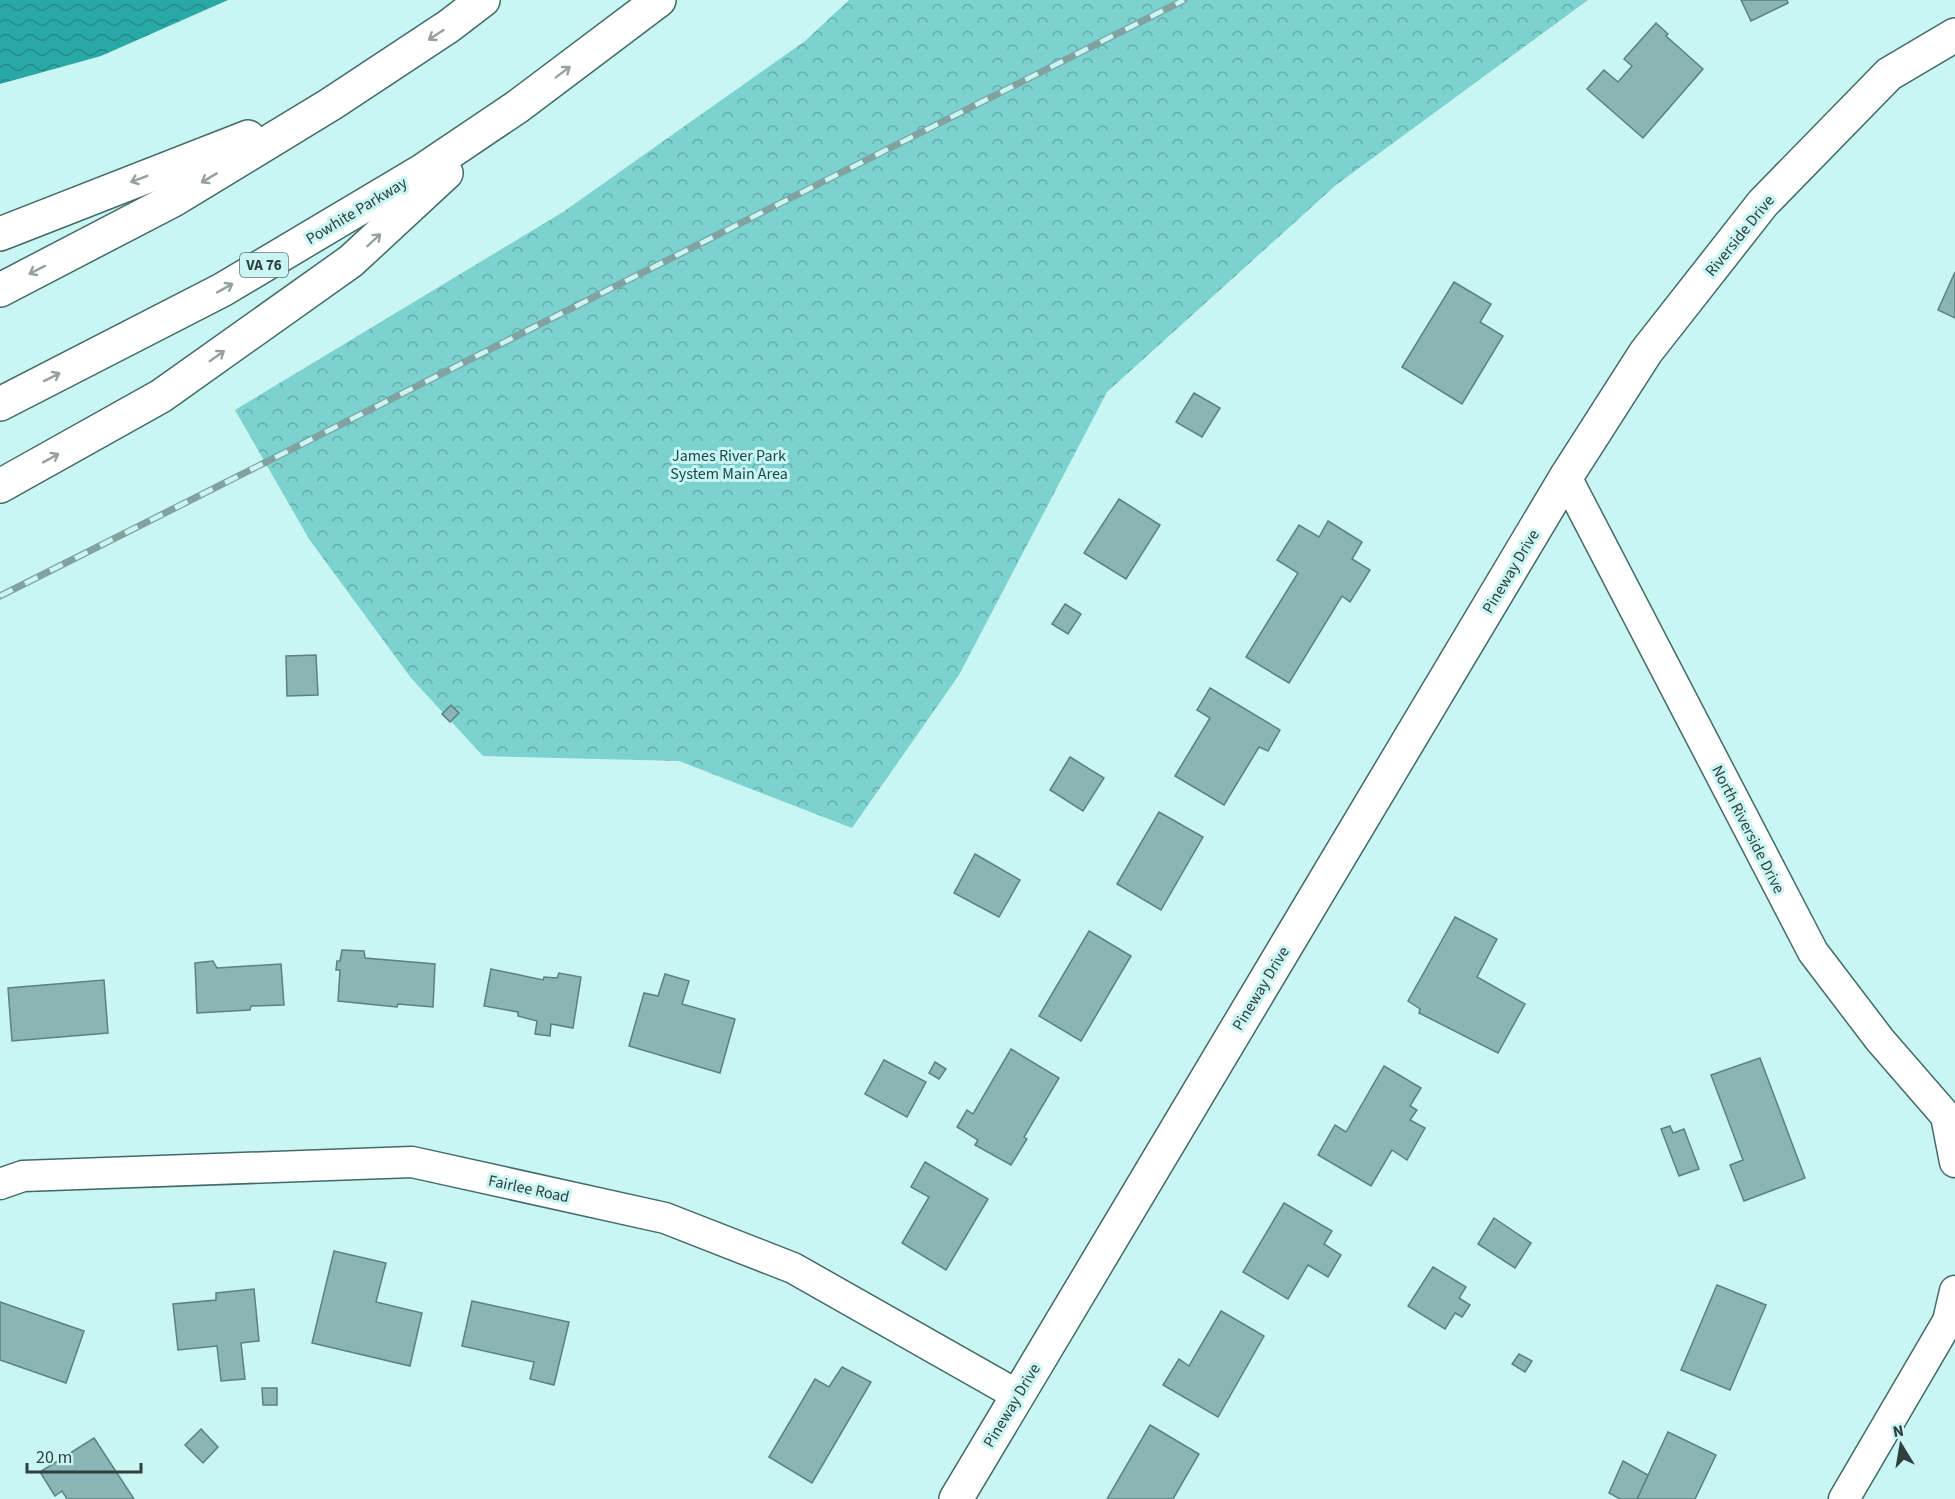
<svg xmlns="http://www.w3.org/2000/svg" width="1955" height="1499" font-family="'Source Sans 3',sans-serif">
	<defs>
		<pattern id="forest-crowns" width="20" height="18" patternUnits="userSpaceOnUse" patternTransform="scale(1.5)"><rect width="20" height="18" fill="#7bd2cf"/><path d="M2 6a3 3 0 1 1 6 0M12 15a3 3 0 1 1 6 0" fill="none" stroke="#65aca9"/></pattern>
		<pattern id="water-waves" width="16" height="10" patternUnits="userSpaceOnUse" patternTransform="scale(1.5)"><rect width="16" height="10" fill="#29a9a6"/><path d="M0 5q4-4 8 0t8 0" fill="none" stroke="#248b89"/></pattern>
	</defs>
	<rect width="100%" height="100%" fill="#c9f5f3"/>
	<path fill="url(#forest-crowns)" d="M849,0H1588L1336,185L1107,392L959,675L852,828L679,761L483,756L411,678L309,539L235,410L563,212L805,41Z"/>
	<path fill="url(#water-waves)" d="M0,0H228L101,56L0,84Z"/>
	<g fill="#8bb5b4" stroke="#598280" stroke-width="1.5">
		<path d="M1741,0H1787L1788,3L1751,21Z"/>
		<path d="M1656,23L1668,34L1666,36L1703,69L1643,138L1587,89L1604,70L1618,82L1632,66L1624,59Z"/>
		<path d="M1955,272V318L1938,310Z"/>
		<path d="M1454,282L1491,304L1480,322L1503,336L1462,404L1402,367Z"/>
		<path d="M1194,393L1220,408L1202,437L1176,422Z"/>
		<path d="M1119,499L1160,525L1126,579L1084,553Z"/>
		<path d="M1328,521L1362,542L1352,559L1370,570L1350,602L1342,596L1289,683L1246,657L1298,573L1277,560L1299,525L1319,537Z"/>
		<path d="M1065,604L1081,614L1068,634L1052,624Z"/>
		<path d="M316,655L318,695L287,696L286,656Z"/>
		<path d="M1210,688L1280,730L1268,751L1259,747L1224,805L1175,776L1210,718L1197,710Z"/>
		<path d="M451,705L459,713L450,722L442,714Z"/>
		<path d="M1070,757L1104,778L1083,811L1050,790Z"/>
		<path d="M1159,812L1203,837L1161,910L1117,884Z"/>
		<path d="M975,854L1020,880L999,917L954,893Z"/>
		<path d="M1455,917L1497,939L1477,977L1525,1004L1498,1053L1419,1013L1420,1009L1408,1001Z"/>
		<path d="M1089,931L1131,956L1081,1041L1039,1016Z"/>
		<path d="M342,950L364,951L365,958L435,964L433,1007L398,1004L397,1007L338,1001L340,970H336L337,961H340Z"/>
		<path d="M213,961L217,968L281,964L284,1005L251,1006L250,1010L197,1013L195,963Z"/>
		<path d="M491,969L543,980L544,977L557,978L559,973L581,977L573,1028L551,1024L550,1036L535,1034L537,1021L518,1016V1012L484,1006Z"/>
		<path d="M665,974L689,981L682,1004L735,1019L720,1073L629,1046L644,993L658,996Z"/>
		<path d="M104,980L108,1033L12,1041L8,988Z"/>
		<path d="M1011,1049L1059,1078L1024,1137L1027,1139L1011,1165L975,1145L978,1140L957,1127L967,1110L973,1114Z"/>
		<path d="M1760,1058L1805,1178L1744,1201L1730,1165L1743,1160L1711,1075Z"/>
		<path d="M884,1060L926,1082L907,1117L865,1094Z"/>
		<path d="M935,1062L946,1069L939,1079L929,1073Z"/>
		<path d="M1384,1066L1421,1088L1410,1106L1417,1110L1410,1120L1425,1128L1407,1160L1392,1150L1371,1186L1318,1155L1335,1125L1346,1132Z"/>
		<path d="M1670,1126L1673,1133L1684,1129L1699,1169L1679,1176L1661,1129Z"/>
		<path d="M925,1162L988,1199L946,1270L902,1243L929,1197L911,1187Z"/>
		<path d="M1284,1203L1332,1231L1324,1244L1341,1255L1328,1277L1308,1265L1288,1299L1243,1272Z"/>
		<path d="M1494,1218L1531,1243L1515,1268L1478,1244Z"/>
		<path d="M334,1251L386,1263L376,1302L422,1313L410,1366L312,1343Z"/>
		<path d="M1433,1267L1466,1287L1459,1298L1470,1305L1462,1317L1455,1313L1445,1329L1408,1306Z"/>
		<path d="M1717,1285L1766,1305L1730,1390L1681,1370Z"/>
		<path d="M254,1289L259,1341L241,1343L245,1379L221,1381L217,1346L178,1350L173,1304L216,1300V1293Z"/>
		<path d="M472,1301L569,1322L554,1385L530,1379L534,1362L462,1346Z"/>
		<path d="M0,1302L84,1331L66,1383L0,1360Z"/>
		<path d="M1221,1311L1264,1336L1218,1417L1163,1385L1179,1359L1189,1366Z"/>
		<path d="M1519,1354L1532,1361L1525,1372L1512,1364Z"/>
		<path d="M842,1367L871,1382L812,1483L769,1457L815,1379L829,1387Z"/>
		<path d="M262,1388H277V1405H263Z"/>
		<path d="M1150,1425L1199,1454L1173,1499H1107Z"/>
		<path d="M201,1429L218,1447L203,1463L185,1445Z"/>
		<path d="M1668,1432L1716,1455L1695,1499H1637Z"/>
		<path d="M94,1438L134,1499H67L62,1491L55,1496L40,1472Z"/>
		<path d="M1623,1461L1648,1475L1637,1499H1620L1609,1493Z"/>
	</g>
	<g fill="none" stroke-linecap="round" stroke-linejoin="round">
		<defs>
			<g id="minor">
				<path d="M1566,477L1813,952L1880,1040L1946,1116L1955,1162"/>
				<path d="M0,1184L23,1176L412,1162L665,1218L793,1268L1017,1395"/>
				<path d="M1844,1499L1948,1321L1955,1291"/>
			</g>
			<path id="tertiary" d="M956,1499L1566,477L1646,352L1763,203L1889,74L1955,35"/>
			<g id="motorway">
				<path d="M0,234L248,137"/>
				<path d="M0,290L175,199L331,104L449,26L483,0"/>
				<path d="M0,404L222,290L422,171L517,107L659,0"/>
				<path d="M0,486L161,396L351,261L446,173"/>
			</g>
		</defs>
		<use href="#minor" stroke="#416a68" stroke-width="33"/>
		<use href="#tertiary" stroke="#416a68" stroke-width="36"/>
		<use href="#motorway" stroke="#416a68" stroke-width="36"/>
		<use href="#minor" stroke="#fff" stroke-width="30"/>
		<use href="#tertiary" stroke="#fff" stroke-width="33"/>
		<use href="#motorway" stroke="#fff" stroke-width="33"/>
		<defs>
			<path id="rail" d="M0,596L1184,0"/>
		</defs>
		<use href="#rail" stroke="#82a2a1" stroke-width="7"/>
		<use href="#rail" stroke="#c9f5f3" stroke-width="4.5" stroke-dasharray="14" stroke-linecap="butt"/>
	</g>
	<defs><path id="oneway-shaft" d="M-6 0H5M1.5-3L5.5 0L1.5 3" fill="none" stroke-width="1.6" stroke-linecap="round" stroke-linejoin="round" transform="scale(1.5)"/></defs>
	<g stroke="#97a0a0">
		<use href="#oneway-shaft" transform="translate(436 35) rotate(147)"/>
		<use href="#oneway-shaft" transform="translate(563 72) rotate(-37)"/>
		<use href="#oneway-shaft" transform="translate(209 178) rotate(149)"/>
		<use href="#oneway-shaft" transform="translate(139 179) rotate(159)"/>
		<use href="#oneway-shaft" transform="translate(374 240) rotate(-43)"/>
		<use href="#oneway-shaft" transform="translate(37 270) rotate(153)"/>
		<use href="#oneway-shaft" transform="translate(225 288) rotate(-29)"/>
		<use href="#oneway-shaft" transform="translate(217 356) rotate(-35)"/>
		<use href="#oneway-shaft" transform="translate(52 377) rotate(-27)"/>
		<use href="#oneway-shaft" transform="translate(51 458) rotate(-29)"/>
	</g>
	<g text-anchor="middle" stroke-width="6" stroke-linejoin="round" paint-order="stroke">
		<rect fill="#c9f5f3" stroke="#5d7676" stroke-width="1.5" x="240" y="253" width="48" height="24" rx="4.5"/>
		<g font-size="15" font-weight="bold" fill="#2f4040">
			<text x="264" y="270">VA 76</text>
		</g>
		<g font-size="16" fill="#2f4040" stroke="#c9f5f3">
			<text transform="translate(356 210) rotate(-31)" y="6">Powhite Parkway</text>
			<text transform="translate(1739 235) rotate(-51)" y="6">Riverside Drive</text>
			<text transform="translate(1510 571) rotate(-59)" y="6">Pineway Drive</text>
			<text transform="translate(1749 829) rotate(63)" y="6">North Riverside Drive</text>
			<text transform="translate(1260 988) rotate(-59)" y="6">Pineway Drive</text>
			<text transform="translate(529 1188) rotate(12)" y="6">Fairlee Road</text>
			<text transform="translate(1011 1405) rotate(-59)" y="6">Pineway Drive</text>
		</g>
		<g font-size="16" fill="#164a49" stroke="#c9f5f3">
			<text x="729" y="461">James River Park<tspan x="729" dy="18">System Main Area</tspan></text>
		</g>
	</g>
	<g transform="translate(1901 1445) rotate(349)" stroke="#c9f5f3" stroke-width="4.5" paint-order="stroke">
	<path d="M0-4.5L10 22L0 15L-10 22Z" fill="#2f4040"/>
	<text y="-9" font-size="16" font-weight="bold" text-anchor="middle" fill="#2f4040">N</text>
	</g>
	<path d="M27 1463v9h114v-9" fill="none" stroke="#2f4040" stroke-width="3"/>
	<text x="36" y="1463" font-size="18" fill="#2f4040" stroke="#c9f5f3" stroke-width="4.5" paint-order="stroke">20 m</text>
</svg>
